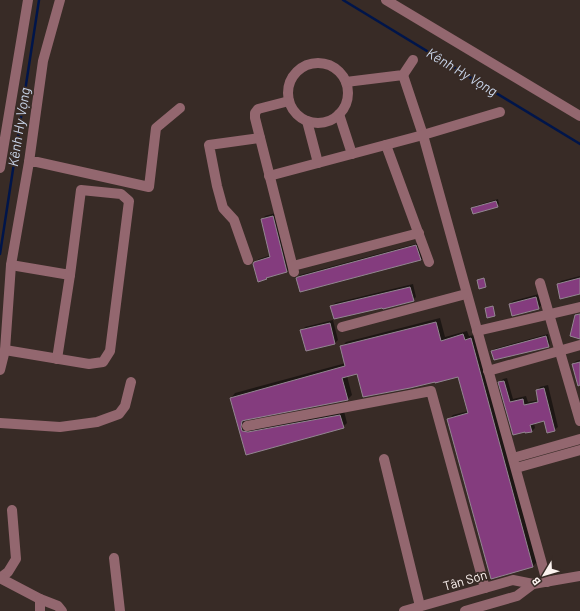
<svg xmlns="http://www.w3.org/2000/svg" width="580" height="611" font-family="Barlow,sans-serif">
	<rect width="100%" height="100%" fill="#382b26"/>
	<g fill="#0007">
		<path d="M498,199L499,204L497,206L473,208L475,206Z"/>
		<path d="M276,213L290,268L287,271L268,276L266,278L255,262L259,259L271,255L262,220L265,216Z"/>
		<path d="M419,243L424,256L421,260L301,291L297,278L300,275Z"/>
		<path d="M580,276V293L558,284L561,281Z"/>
		<path d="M413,284L416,297L413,300L383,306L331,307L335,303Z"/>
		<path d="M539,294L542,305L538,308L510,304L513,301Z"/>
		<path d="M440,318L445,337L467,331L469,336L475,335L537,562L533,566L448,420L453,415L469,411L459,375L358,373L347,376L352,395L348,399L246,419L245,422L344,411L347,423L343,427L246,454L231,398L235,393L346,363L341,347L346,342Z"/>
		<path d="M333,320L338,340L335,343L301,331L305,327Z"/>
		<path d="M548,334L550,344L548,346L492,351L494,349Z"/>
		<path d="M580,360V375L573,364L576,361Z"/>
		<path d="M507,378L513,399L526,396L528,402L539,400L537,391L540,387L548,385L558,427L554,430L545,420L534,423L535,428L532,431L526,430L514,434L499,383L503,379Z"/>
	</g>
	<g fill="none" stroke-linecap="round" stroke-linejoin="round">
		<g stroke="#00154a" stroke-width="2.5">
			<path d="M343,0L580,144"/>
			<path d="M0,254L39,0"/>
		</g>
	</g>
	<g fill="#843c7e" stroke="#938691">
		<path d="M496,201L498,207L473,214L471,208Z"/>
		<path d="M273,216L287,272L266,278L267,279L258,282L253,264L254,262L270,257L261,219Z"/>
		<path d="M416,245L421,260L300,292L296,278L298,277Z"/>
		<path d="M484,278L486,287L479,289L477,280Z"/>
		<path d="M580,278V294L560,299L557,284Z"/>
		<path d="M410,287L414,301L383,309L382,308L334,319L330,306Z"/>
		<path d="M536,297L539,309L512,316L509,304Z"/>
		<path d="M493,306L495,316L487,318L485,308Z"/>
		<path d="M580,314V339L570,336L575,315Z"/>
		<path d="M436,322L441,341L463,334L465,340L471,338L533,567L491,579L447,419L468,413L458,377L435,383V382L410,388L363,397L357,374L342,378L348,400L246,420L242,421L241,427L242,431L248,432L340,415L344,428L246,455L230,398L345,366L340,346Z"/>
		<path d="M330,323L335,344L306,351L300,330Z"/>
		<path d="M546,336L549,347L494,360L491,351Z"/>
		<path d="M580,362V385L578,386L572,364Z"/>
		<path d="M504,381L510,402L523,399L524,405L538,402L536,390L544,388L555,431L547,433L544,421L530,425L532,432L525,433V432L513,435L498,382Z"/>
	</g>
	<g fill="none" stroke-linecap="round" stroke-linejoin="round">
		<g stroke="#93676f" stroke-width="10">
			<path d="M386,0L580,116"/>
			<circle cx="318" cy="93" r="30"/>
			<path d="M403,75L423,135L547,582"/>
			<path d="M346,82L403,75L413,60"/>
			<path d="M289,101L258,109L255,113V118L294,272"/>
			<path d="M339,114L352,154"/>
			<path d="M307,121L318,163"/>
			<path d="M386,145L429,262"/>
			<path d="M29,162H37L149,187L156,128L180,108"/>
			<path d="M0,168L28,0"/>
			<path d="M269,176L423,135L500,112"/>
			<path d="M248,260L234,220L223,208L217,186L209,145L260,138"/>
			<path d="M293,266L419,233"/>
			<path d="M540,283L580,421"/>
			<path d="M342,327L466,294"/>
			<path d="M477,331L580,307"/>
			<path d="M5,350L89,364L103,362L110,351L129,201L121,194L81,190L70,275L11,265"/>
			<path d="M57,359L70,275"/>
			<path d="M0,370L5,350L11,265L29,162L43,61L60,0"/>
			<path d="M488,371L580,345"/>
			<path d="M0,423L60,427L97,422L119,414L125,406L131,382"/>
			<path d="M247,426L431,391L485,588"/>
			<path d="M513,458L580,439"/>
			<path d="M384,459L420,606"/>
			<path d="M516,468L580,450"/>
			<path d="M114,558L120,611"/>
			<path d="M0,578L8,572L16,559L12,510"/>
			<path d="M0,578L40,599L58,606L62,611"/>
			<path d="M40,599V611"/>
			<path d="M404,611L513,580L533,584L580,576"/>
			<path d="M465,611L517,596L533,584"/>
		</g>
	</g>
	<g text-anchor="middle" stroke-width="3.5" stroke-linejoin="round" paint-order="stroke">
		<g font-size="13" fill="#fbf2ef" stroke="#382b26">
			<text transform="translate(465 580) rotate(-16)" y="5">Tân Sơn</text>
		</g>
		<g font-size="14" font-style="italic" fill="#c9d5ea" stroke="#382b26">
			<text transform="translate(462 72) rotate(31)" y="5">Kênh Hy Vọng</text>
			<text transform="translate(19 127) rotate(-81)" y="5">Kênh Hy Vọng</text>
		</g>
	</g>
	<g transform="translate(544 575) rotate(232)" stroke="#382b26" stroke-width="3" paint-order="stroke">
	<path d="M0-3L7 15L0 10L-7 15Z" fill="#fbf2ef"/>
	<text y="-6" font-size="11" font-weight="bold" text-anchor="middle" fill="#fbf2ef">B</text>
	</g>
</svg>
